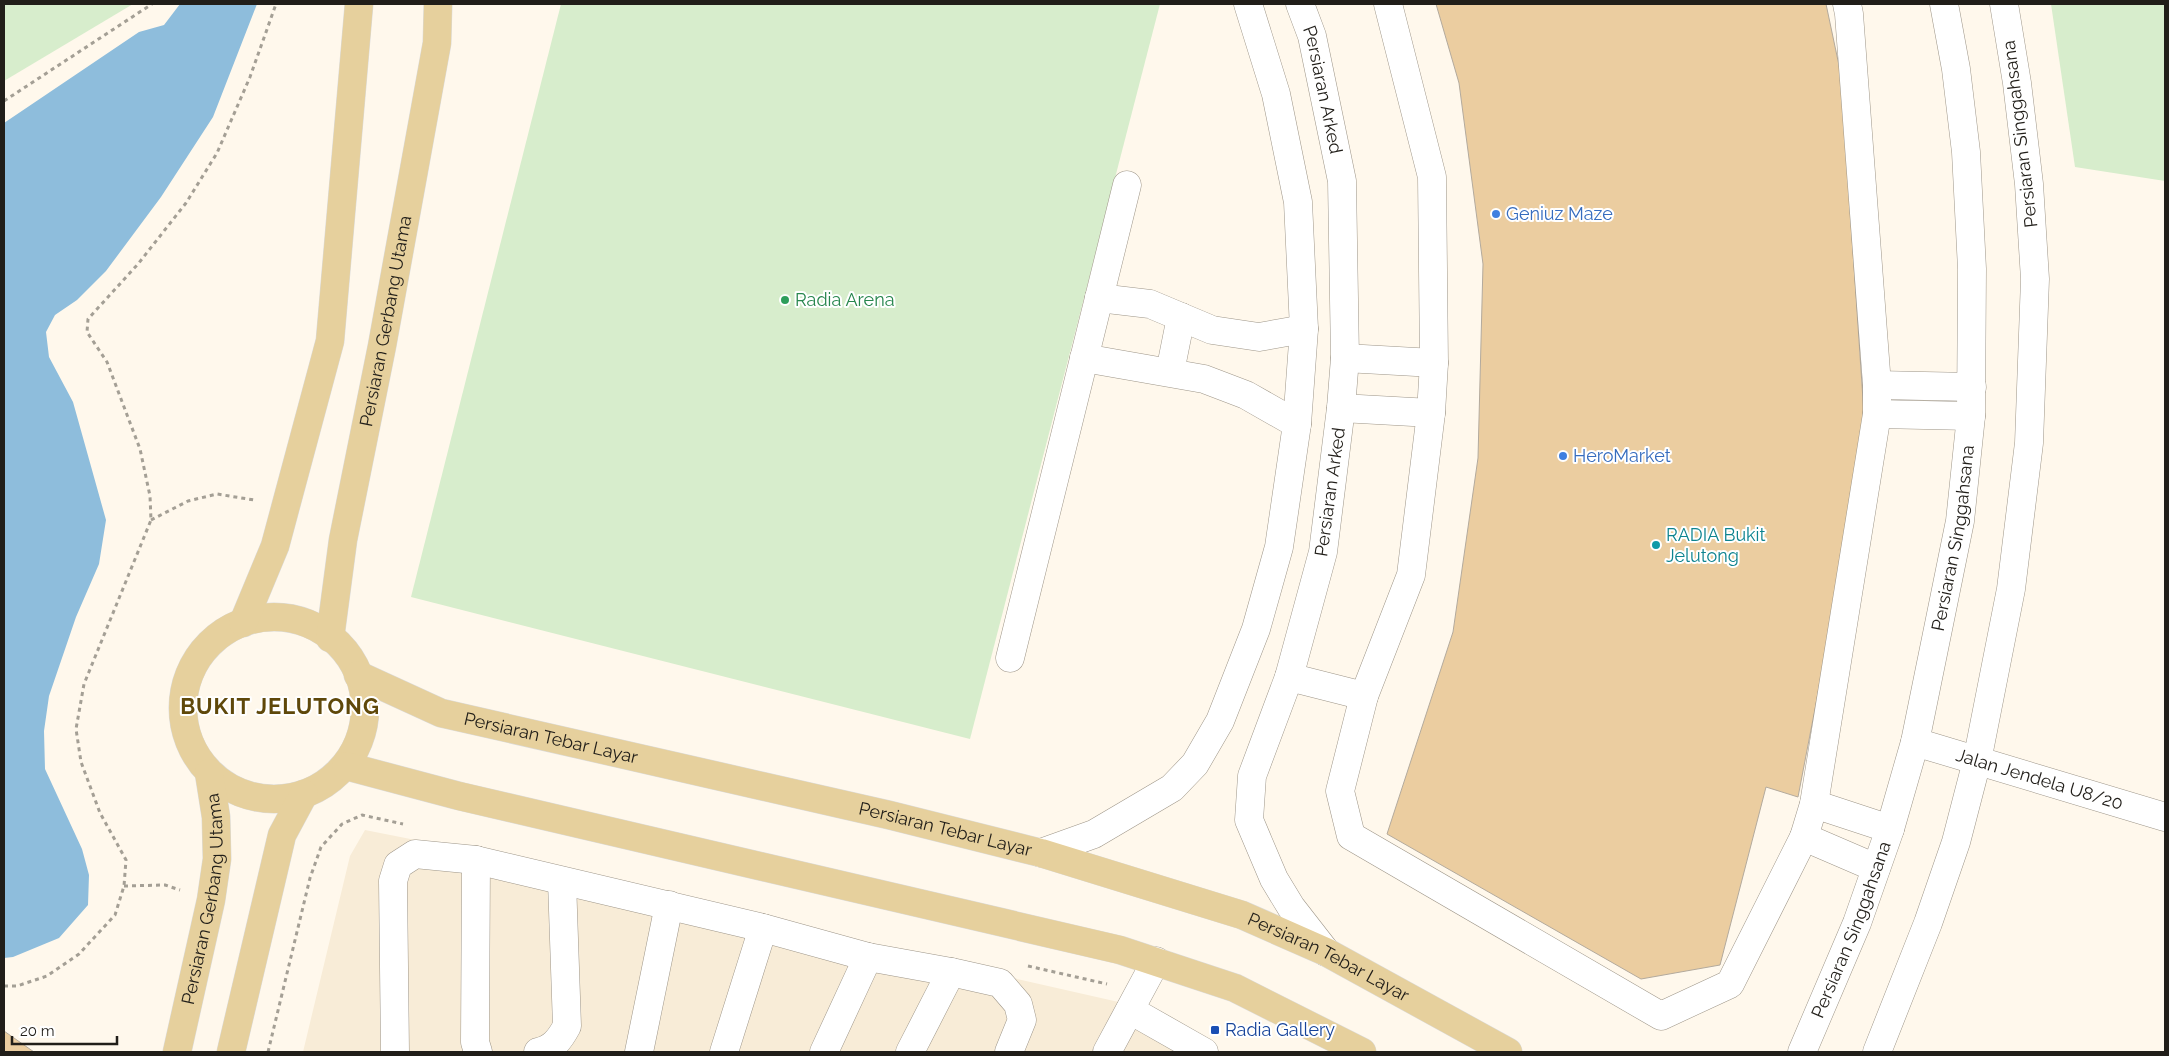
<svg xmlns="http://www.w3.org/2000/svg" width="2169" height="1056" font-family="Raleway,sans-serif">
	<rect width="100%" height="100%" fill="#fff8ec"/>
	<path fill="#f8ecd7" d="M365,830L511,859L855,942L1123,1003L1210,1052H303L350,856Z"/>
	<g fill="#d7edcc">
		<path d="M4,4H133L4,81Z"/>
		<path d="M561,4H1160L970,739L411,597Z"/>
		<path d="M2051,4H2165V181L2075,167Z"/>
	</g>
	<path fill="#8ebddc" d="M180,4H257L213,117L161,197L106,271L77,300L55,315L46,332L49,357L73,402L106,520L99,564L76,617L49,696L44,731L45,769L82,849L89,875L88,905L59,938L13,957L4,958V123L139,32L164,25Z"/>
	<g fill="#ebcda0" stroke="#b3aa9d">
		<path d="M1436,4H1826L1841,75L1866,444L1798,797L1766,787L1720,965L1641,979L1387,834L1453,632L1478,458L1483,264L1459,83Z"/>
		<path d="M4,1031L34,1052H4Z"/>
	</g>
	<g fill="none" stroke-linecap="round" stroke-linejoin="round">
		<defs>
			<g id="minor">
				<path id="s1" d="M1300,4L1312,36L1342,181L1345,358L1341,408L1323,552L1289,677L1252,776L1249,820L1274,879L1291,907L1326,952"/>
				<path d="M1388,4L1432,177L1434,363L1431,413L1411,575L1364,696L1340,791L1351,836L1661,1016L1730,984L1804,837L1814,804L1877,414V385L1849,14L1847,4"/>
				<path d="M1099,298L1150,304L1212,330L1259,337L1304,329"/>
				<path d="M1084,358L1204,379L1246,395L1297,424"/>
				<path d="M1345,358L1434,363"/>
				<path d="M1170,372L1181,317"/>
				<path d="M1877,385L1972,387"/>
				<path d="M1341,408L1431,413"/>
				<path d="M1877,414L1971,416"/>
				<path d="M1010,658L1127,185"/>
				<path d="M1289,677L1364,696"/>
				<path id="s2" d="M1915,742L2165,817"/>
				<path d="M1814,804L1890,829"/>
				<path d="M1804,837L1876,868"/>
				<path d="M1041,853L1094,834L1172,788L1195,764L1220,721L1256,629L1279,547L1297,424L1304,329L1298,202L1276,94L1248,4"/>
				<path d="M476,860L475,1042L478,1052"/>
				<path d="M951,972L1000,983L1018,1004L1022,1020L1009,1052"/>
				<path d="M1130,1010L1204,1052"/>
				<path d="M395,1052L393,881L398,865L415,854L476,860L763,928L868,957L951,972L910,1052"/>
				<path d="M538,1052C553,1049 560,1039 567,1026L562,881"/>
				<path d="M639,1052L669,905"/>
				<path d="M724,1052L763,928"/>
				<path d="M824,1052L868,957"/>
				<path d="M1107,1052L1156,961"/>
				<path id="s3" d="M1802,1052L1857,923L1890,829L1915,742L1960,521L1971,416L1972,269L1966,152L1956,69L1944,4"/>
				<path d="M1877,1052L1928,923L1956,842L1977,761L2011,589L2029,443L2035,279L2029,184L2017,83L2004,4"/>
			</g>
			<g id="major">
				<circle cx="274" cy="708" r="91"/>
				<path d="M243,623L275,546L330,341L359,4"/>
				<path id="s4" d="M330,638L343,540L382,346L437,43L438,4"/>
				<path id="s5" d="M358,675L441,713L889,815L1041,853L1242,915L1326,952L1508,1052"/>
				<path d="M346,766L459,796L1120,950L1235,988L1362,1052"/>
				<path id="s6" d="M177,1052L211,900L217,859L216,817L209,773"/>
				<path d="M231,1052L282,835L304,794"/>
			</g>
		</defs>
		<use href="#minor" stroke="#9e9689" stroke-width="29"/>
		<use href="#major" stroke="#dbdbda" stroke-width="29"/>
		<g stroke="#a49f95" stroke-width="3" stroke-dasharray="4 4" stroke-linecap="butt">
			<path d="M4,101L152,4"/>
			<path d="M151,520L188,501L217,494L254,500"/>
			<path d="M124,886L165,885L180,890"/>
			<path d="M1028,966L1107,984"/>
			<path d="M4,986H17L47,976L79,954L115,915L124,886L126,860L100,813L81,762L76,729L84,684L151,520L150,496L140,449L107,362L87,332L88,319L138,264L186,203L217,153L250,77L276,4"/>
			<path d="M268,1052L310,878L321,847L342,824L362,815L403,824"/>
		</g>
		<use href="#minor" stroke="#fff" stroke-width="28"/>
		<use href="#major" stroke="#e6d09d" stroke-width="28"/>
	</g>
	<g fill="#3f7fe0" stroke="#fff" stroke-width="2">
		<circle cx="1496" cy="214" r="5"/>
		<circle cx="1563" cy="456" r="5"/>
	</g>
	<circle fill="#2e9e5b" stroke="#fff" stroke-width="2" cx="785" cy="300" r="5"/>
	<circle fill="#0f9aa8" stroke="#fff" stroke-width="2" cx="1656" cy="545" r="5"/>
	<rect fill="#1a4fb4" stroke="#fff" stroke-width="2" x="1210" y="1025" width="10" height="10" rx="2.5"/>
	<g text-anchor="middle" stroke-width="4" stroke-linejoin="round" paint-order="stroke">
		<g font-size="18" fill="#211e19" stroke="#fff">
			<text dy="6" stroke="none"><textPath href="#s1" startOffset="89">Persiaran Arked</textPath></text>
			<text transform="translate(2020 134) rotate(-97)" y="6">Persiaran Singgahsana</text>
			<text dy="6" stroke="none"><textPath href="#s4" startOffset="322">Persiaran Gerbang Utama</textPath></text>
			<text transform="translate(1330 492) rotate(-82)" y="6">Persiaran Arked</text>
			<text dy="6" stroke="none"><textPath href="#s3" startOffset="538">Persiaran Singgahsana</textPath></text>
			<text dy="6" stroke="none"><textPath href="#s5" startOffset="204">Persiaran Tebar Layar</textPath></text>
			<text dy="6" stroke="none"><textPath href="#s2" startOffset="130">Jalan Jendela U8/20</textPath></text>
			<text dy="6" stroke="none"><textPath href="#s5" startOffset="609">Persiaran Tebar Layar</textPath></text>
			<text dy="6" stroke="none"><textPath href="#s6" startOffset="156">Persiaran Gerbang Utama</textPath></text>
			<text dy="6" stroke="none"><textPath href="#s3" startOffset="132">Persiaran Singgahsana</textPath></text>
			<text dy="6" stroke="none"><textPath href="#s5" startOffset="1014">Persiaran Tebar Layar</textPath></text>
		</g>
		<g font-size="18" fill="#366cbe" stroke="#fff" text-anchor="start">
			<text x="1506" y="220">Geniuz Maze</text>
			<text x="1573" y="462">HeroMarket</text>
		</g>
		<g font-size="18" fill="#27864d" stroke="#fff" text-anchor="start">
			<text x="795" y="306">Radia Arena</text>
		</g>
		<g font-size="18" fill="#0d838f" stroke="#fff" text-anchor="start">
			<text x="1666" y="541">RADIA Bukit<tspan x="1666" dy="21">Jelutong</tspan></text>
		</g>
		<g font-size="18" fill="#164399" stroke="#fff" text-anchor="start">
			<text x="1225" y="1036">Radia Gallery</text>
		</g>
		<g font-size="22" font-weight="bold" letter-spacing="1" fill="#5f480a" stroke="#fff">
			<text x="280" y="714">BUKIT JELUTONG</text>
		</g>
	</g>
	<rect width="2169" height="1056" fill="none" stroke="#211e19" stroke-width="10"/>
	<path d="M12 1036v8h105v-8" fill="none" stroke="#211e19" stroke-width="2.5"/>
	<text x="20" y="1036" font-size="15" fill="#211e19" stroke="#ffffff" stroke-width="4" paint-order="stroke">20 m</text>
</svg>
